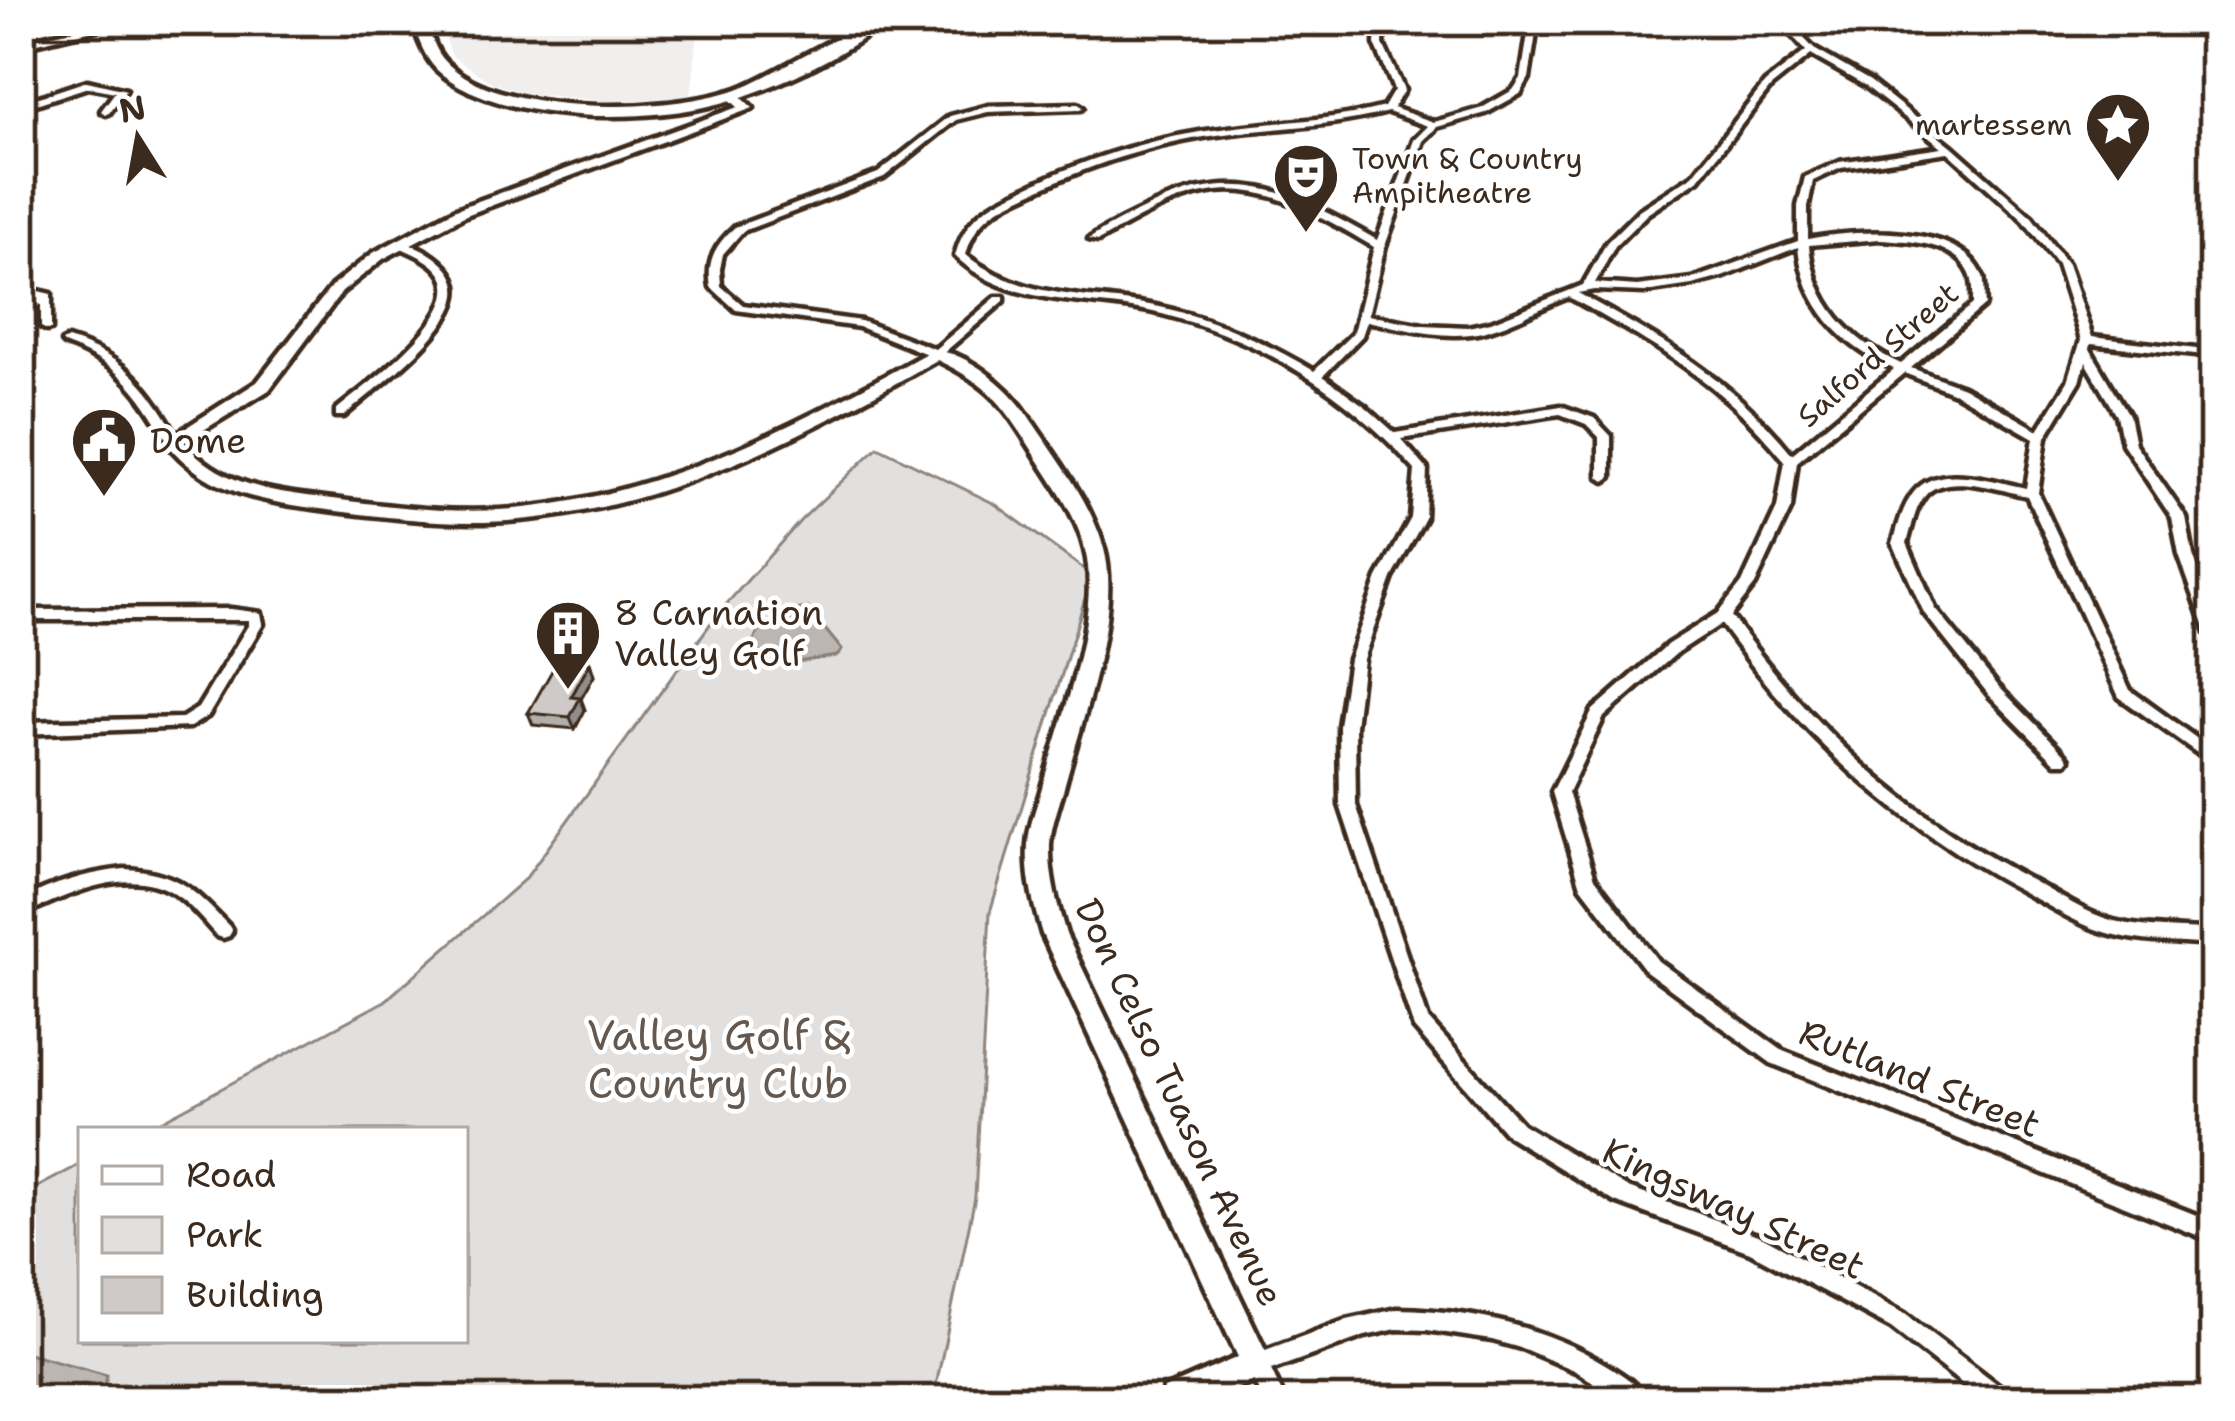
<svg xmlns="http://www.w3.org/2000/svg" width="2235" height="1421" font-family="'Shantell Sans',sans-serif">
	<rect width="100%" height="100%" fill="#fff"/>
	<filter id="ink" filterUnits="userSpaceOnUse"><feTurbulence type="fractalNoise" baseFrequency=".00833" numOctaves="2"/><feDisplacementMap in="SourceGraphic" scale="24" xChannelSelector="R" yChannelSelector="G"/><feConvolveMatrix kernelMatrix="1 2 1 2 8 2 1 2 1" color-interpolation-filters="sRGB"/></filter>
	<g filter="url(#ink)">
		<path fill="#f1efee" d="M439,21H699L691,96L615,102L522,93L489,81L452,56Z"/>
		<path fill="#e2e0de" stroke="#8e857e" stroke-width="3" d="M878,447L995,504L1092,575L990,912L975,1197L933,1400H21V1196L81,1164V1340H465V1130H144L385,1001L526,878L716,616L801,520Z"/>
		<g fill="#bcb6b3" stroke="#887e77" stroke-width="3">
			<path d="M808,608L842,650L837,656L797,662L751,652C752,627 784,610 808,608Z"/>
			<path d="M21,1351L107,1375L102,1400H21Z"/>
		</g>
		<g fill="none" stroke-linecap="round" stroke-linejoin="round">
			<defs>
				<g id="street">
					<path d="M115,21H131L21,47V41Z"/>
					<path d="M1385,21H1394L1384,29L1383,44L1404,90L1393,108L1434,122L1480,109L1513,90L1521,78L1530,21H1538L1529,78L1520,94L1486,113L1437,127L1423,141L1385,246L1368,315L1423,325L1468,327L1491,322L1583,285L1607,242L1639,210L1693,175L1765,83L1806,51L1779,21H1788L1814,49L1870,81L1953,147L2032,217L2067,264L2092,337L2214,351V357L2091,344L2090,349L2129,415L2135,444L2186,518L2193,555L2214,613V638L2207,633L2179,555L2172,518L2123,444L2117,415L2086,362L2080,381L2046,437L2038,493L2130,690L2214,751V765L2119,697L2027,496C2000,490 1943,470 1924,497C1914,510 1912,528 1907,543L1935,608L1999,687L2066,755L2069,759L2066,763H2056L1989,695L1924,613L1893,543C1898,528 1901,511 1910,498C1933,459 1991,481 2026,488L2034,438L1955,393L1904,373L1797,462L1791,508L1755,585L1731,616C1813,730 1906,815 2031,880C2057,894 2085,913 2114,921C2146,929 2181,928 2214,931V945C2178,942 2139,943 2104,932C2075,923 2048,905 2022,891C1896,824 1803,739 1721,624L1678,652L1604,717L1568,792L1595,878L1658,961L1783,1051L2214,1222V1242L1771,1063L1646,971L1581,886L1552,792L1593,710L1668,644L1718,613L1742,583L1777,508L1785,461C1720,381 1657,346 1569,297C1536,309 1505,329 1471,334C1436,338 1401,328 1367,321L1362,336L1323,376L1366,407L1395,433L1561,406L1594,418L1611,436V477L1605,481L1599,477V437L1586,424L1560,414L1401,439L1427,469L1425,518L1392,578L1363,659L1355,726L1356,805L1428,1019L1522,1124L1628,1188L1763,1237L1905,1314L2008,1392L2011,1400H1983L1891,1328L1750,1252L1615,1202L1508,1136L1414,1028L1340,805L1339,726L1349,659L1378,578L1411,518L1415,470C1348,393 1261,339 1162,314C1092,296 1011,310 955,256C967,211 994,203 1033,184C1095,155 1160,136 1228,128C1281,121 1333,121 1384,107L1394,90L1375,44L1376,28ZM1811,55L1864,85L1942,147L1839,162L1805,177L1798,206V241L1692,279L1637,286L1595,283L1615,246L1647,214L1699,179L1771,87ZM1388,112L1428,126L1414,140L1377,240C1299,196 1244,164 1155,204C1133,214 1109,225 1089,239L1098,241C1132,222 1169,199 1209,192C1269,182 1324,218 1374,247L1353,333L1314,371C1267,343 1215,319 1160,307C1090,292 1026,302 966,255C977,214 1001,207 1037,190C1099,161 1164,141 1232,133C1284,127 1336,126 1388,112ZM1948,152L2024,221L2057,264L2081,340L2068,381L2038,430L1963,387L1911,368L1985,305C1984,297 1985,284 1983,277C1962,222 1853,230 1808,239V206L1813,181L1841,168ZM1880,239C1910,241 1955,242 1970,274C1974,283 1973,294 1973,304L1901,364C1850,341 1814,302 1809,245ZM1798,247C1804,305 1842,347 1894,369L1792,454C1730,377 1663,340 1578,293L1594,290L1645,292L1692,285L1722,277Z"/>
					<path d="M87,81L126,90L109,113L106,114L101,111L115,92L88,87L21,109V103Z"/>
					<path d="M1078,104L1083,107L1081,109L988,112L956,120L884,177L743,231L723,254L720,269L721,286L743,305L861,321L935,349L996,297H1004V301L940,356H932L859,327L736,310L711,287C706,260 716,244 735,227L878,173L950,116L988,106Z"/>
					<path d="M395,241C412,242 433,253 445,266C454,275 459,287 455,300C444,339 375,389 344,416H336V410C361,389 465,315 442,276C433,260 411,253 395,245Z"/>
					<path d="M21,287L51,294V329L47,330L41,327V304L21,315V307L37,297L21,293Z"/>
					<path d="M68,339C127,357 151,389 180,441L178,444H170C138,391 124,367 64,344L62,342Z"/>
					<path d="M231,609L261,613L263,624L208,716L190,727L21,734V722L182,718L198,708L249,624V620H21V610Z"/>
					<path d="M124,869C177,871 194,890 229,926L232,931L229,936L223,938L217,936C204,922 192,906 176,895C128,862 67,896 21,915V900C53,883 88,873 124,869Z"/>
					<path d="M1397,1309C1469,1310 1542,1326 1605,1364C1620,1373 1639,1384 1647,1400H1619L1578,1372L1524,1349L1492,1340L1427,1330L1397,1329L1365,1336L1271,1370L1285,1400H1263L1246,1364L1249,1356L1347,1320Z"/>
				</g>
				<path id="secondary" d="M728,92H736L753,108L466,215L383,259L342,292L269,390L184,442C223,488 277,492 333,499C396,507 461,515 524,508C670,493 804,421 930,351C964,348 1008,387 1027,414C1054,454 1091,501 1104,549C1122,613 1080,725 1063,791C1058,808 1051,827 1050,844C1049,877 1057,903 1066,934L1272,1364L1268,1375L1210,1400H1160L1164,1389L1238,1357L1042,934C1033,903 1026,876 1028,844C1029,826 1036,808 1041,791C1059,725 1102,614 1085,550C1077,517 1057,489 1039,461C1005,408 996,388 937,360C808,433 670,507 520,520C456,526 392,518 328,510C265,502 206,494 165,441L257,382L332,286L373,253L456,209L738,107L728,98Z"/>
				<g id="primary">
					<path d="M21,21H32L21,26Z"/>
					<path d="M412,21H426C431,35 435,51 446,62C501,118 668,113 737,89C776,75 854,21 886,21C843,57 768,92 713,105C640,123 497,124 437,70C424,57 418,38 412,21Z"/>
				</g>
			</defs>
			<use href="#street" stroke="#3b2a1e" stroke-width="9"/>
			<use href="#secondary" stroke="#3b2a1e" stroke-width="9"/>
			<use href="#primary" stroke="#3b2a1e" stroke-width="9"/>
			<use href="#street" fill="#fff" fill-rule="evenodd"/>
			<use href="#secondary" fill="#fff" fill-rule="evenodd"/>
			<use href="#primary" fill="#fff" fill-rule="evenodd"/>
		</g>
		<path fill="#b2aeab" stroke="#3b2a1e" stroke-width="3" d="M590,663L594,676L581,699L585,710L575,729L533,725L528,713Z"/>
		<path fill="#918d8b" stroke="#3b2a1e" stroke-width="3" d="M590,663L594,676L581,699L585,710L575,729L570,717L571,697Z"/>
		<path fill="#cfcac7" stroke="#3b2a1e" stroke-width="3" d="M558,660L590,663L571,697L580,698L570,717L528,713Z"/>
	</g>
	<defs>
		<symbol id="sight-pin" viewBox="-11 -11 22 30"><path d="M0 17L-7.5 6A9.5 9.5 0 1 1 7.5 6Z" fill="#3b2a1e" stroke="#fff"/><path d="M0-6L1.8-2.2L6-1.7L2.9 1.2L3.7 5.4L0 3.3L-3.7 5.4L-2.9 1.2L-6-1.7L-1.8-2.2Z" fill="#fff"/></symbol>
		<symbol id="theatre-pin" viewBox="-11 -11 22 30"><path d="M0 17L-7.5 6A9.5 9.5 0 1 1 7.5 6Z" fill="#3b2a1e" stroke="#fff"/><path d="M-5-5.5Q0-4 5-5.5V0Q5 5 0 6Q-5 5-5 0ZM-3.3-2.5H-1v1.5H-3.3ZM1-2.5H3.3v1.5H1ZM-2.8 1Q0 5.5 2.8 1Z" fill="#fff"/></symbol>
		<symbol id="civic-pin" viewBox="-11 -11 22 30"><path d="M0 17L-7.5 6A9.5 9.5 0 1 1 7.5 6Z" fill="#3b2a1e" stroke="#fff"/><path d="M-.6-6.5H3V-4.5H.6V-3L4-1V1h2V6H-6V1h2V-1L-.6-3ZM-1.2 2.5V6h2.4V2.5Z" fill="#fff"/></symbol>
		<symbol id="building-pin" viewBox="-11 -11 22 30"><path d="M0 17L-7.5 6A9.5 9.5 0 1 1 7.5 6Z" fill="#3b2a1e" stroke="#fff"/><path d="M-4-6H4V6H1V3H-1V6H-4ZM-2.5-4.3h1.7v1.8h-1.7ZM.8-4.3h1.7v1.8H.8ZM-2.5-1h1.7V.8h-1.7ZM.8-1h1.7V.8H.8Z" fill="#fff"/></symbol>
	</defs>
	<g fill-rule="evenodd">
		<use href="#sight-pin" x="2080" y="87" width="76" height="104"/>
		<use href="#theatre-pin" x="1268" y="138" width="76" height="104"/>
		<use href="#civic-pin" x="66" y="402" width="76" height="104"/>
		<use href="#building-pin" x="530" y="595" width="76" height="104"/>
	</g>
	<g text-anchor="middle" stroke-width="9" stroke-linejoin="round" paint-order="stroke">
		<g font-size="30" fill="#3b2a1e" stroke="#fff" text-anchor="end">
			<text x="2072" y="135">martessem</text>
			<text x="1352" y="169" text-anchor="start">Town &amp; Country<tspan x="1352" dy="34">Ampitheatre</tspan></text>
		</g>
		<g font-size="30" fill="#3b2a1e" stroke="#fff">
			<text transform="translate(1878 355) rotate(-41)" y="10">Salford Street</text>
		</g>
		<g font-size="36" fill="#3b2a1e" stroke="#fff" text-anchor="start">
			<text x="150" y="453">Dome</text>
			<text x="614" y="625">8 Carnation<tspan x="614" dy="41">Valley Golf</tspan></text>
		</g>
		<g font-size="36" fill="#3b2a1e" stroke="#fff">
			<text transform="translate(1920 1078) rotate(22)" y="13">Rutland Street</text>
			<text transform="translate(1180 1102) rotate(65)" y="13">Don Celso Tuason Avenue</text>
			<text transform="translate(1734 1208) rotate(25)" y="13">Kingsway Street</text>
		</g>
		<g font-size="42" fill="#65584e" stroke="#fff">
			<text x="718" y="1050">Valley Golf &amp;<tspan x="718" dy="48">Country Club</tspan></text>
		</g>
	</g>
	<rect width="2235" height="1421" fill="none" stroke="#fff" stroke-width="72"/>
	<rect x="36" y="36" width="2163" height="1349" fill="none" stroke="#3b2a1e" stroke-width="4.5" filter="url(#ink)"/>
	<rect x="78" y="1127" width="390" height="216" fill="#ffffff" stroke="#b1aaa5" stroke-width="3"/>
	<rect x="102" y="1166" width="60" height="18" fill="#ffffff" stroke="#b1aaa5" stroke-width="3"/>
	<text x="186" y="1187" font-size="36" fill="#3b2a1e">Road</text>
	<rect x="102" y="1217" width="60" height="36" fill="#e2e0de" stroke="#b1aaa5" stroke-width="3"/>
	<text x="186" y="1247" font-size="36" fill="#3b2a1e">Park</text>
	<rect x="102" y="1277" width="60" height="36" fill="#cfcac7" stroke="#b1aaa5" stroke-width="3"/>
	<text x="186" y="1307" font-size="36" fill="#3b2a1e">Building</text>
	<g transform="translate(138 138) rotate(349)" stroke="#ffffff" stroke-width="9" paint-order="stroke">
	<path d="M0-9L21 45L0 30L-21 45Z" fill="#3b2a1e"/>
	<text y="-18" font-size="33" font-weight="bold" text-anchor="middle" fill="#3b2a1e">N</text>
	</g>
</svg>
